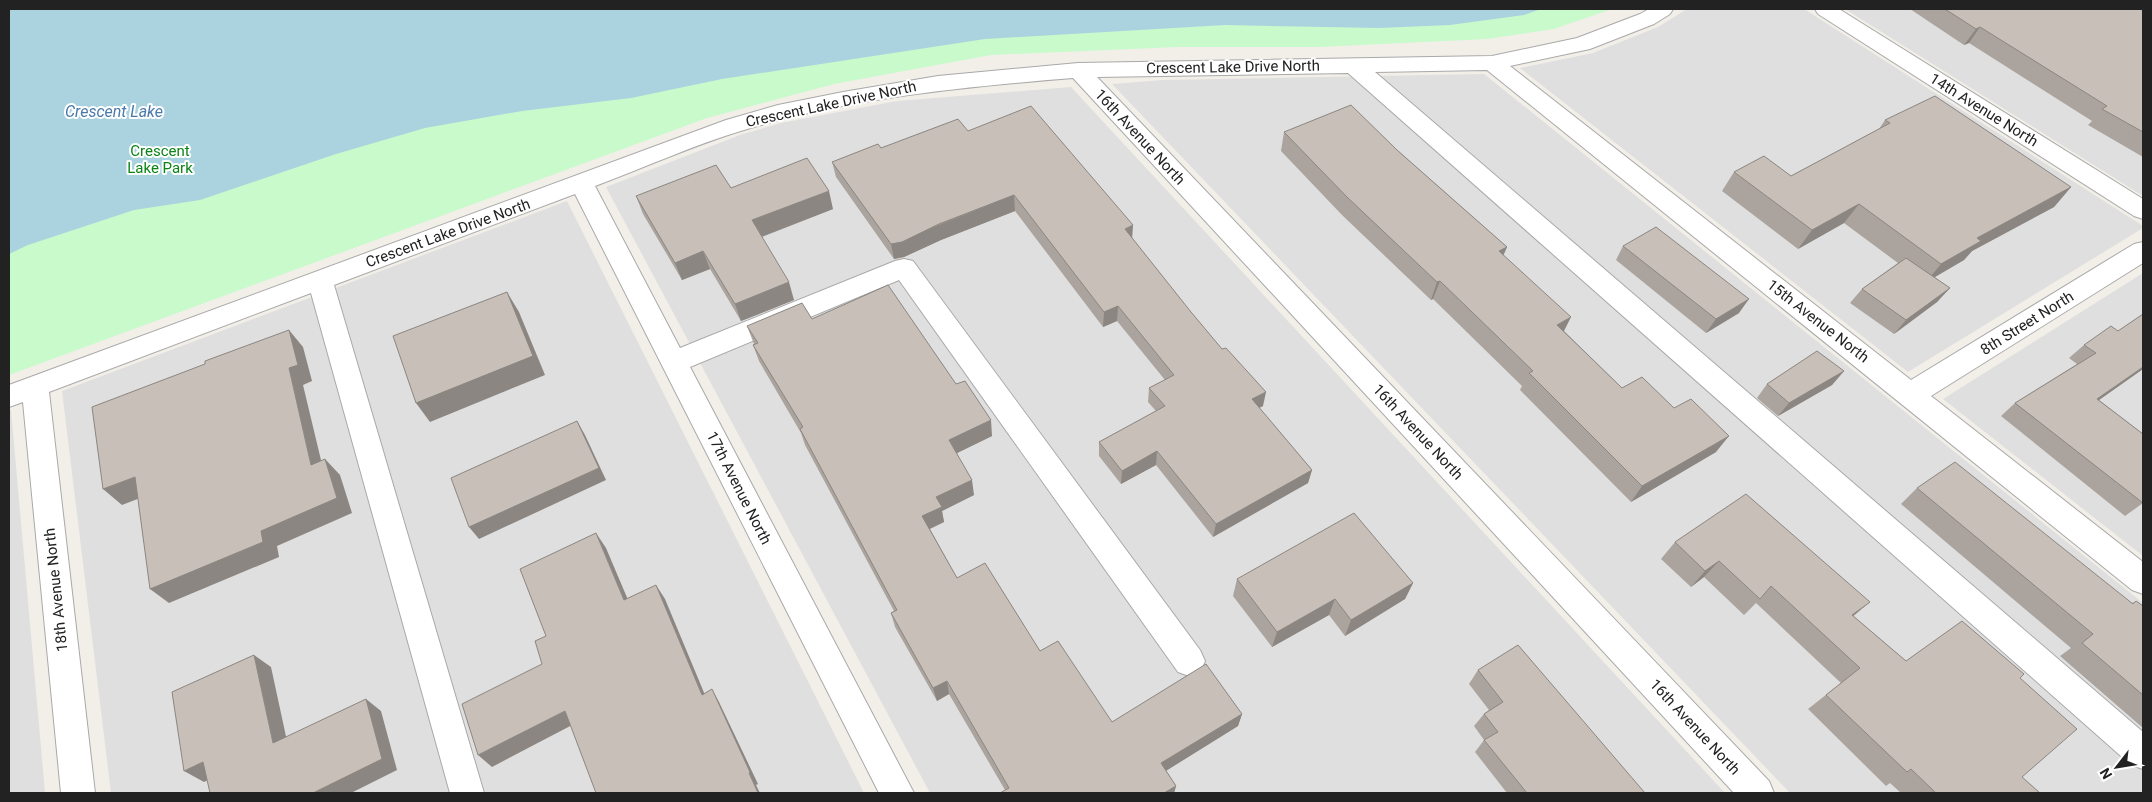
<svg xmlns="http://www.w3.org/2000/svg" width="2152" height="802" font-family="Roboto,sans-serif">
	<rect width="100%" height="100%" fill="#f2efe9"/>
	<g fill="#e0dfdf">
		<path d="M1687,9H1804L2143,226V228L1908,372L1520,68L1593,53L1658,27Z"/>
		<path d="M1845,9H2143V196Z"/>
		<path d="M1484,74L2143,603V793H1790L1112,84L1163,80Z"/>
		<path d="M1071,87L1725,793H930L606,187L740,135L781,123L897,101Z"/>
		<path d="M567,201L864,793H111L62,391Z"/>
		<path d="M2143,273V556L1943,399Z"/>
		<path d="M11,410L45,793H9V411Z"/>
	</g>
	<path fill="#c8facc" d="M9,9H1612L1554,29L1487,39L1319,47H1178L991,55L834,84L707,118L9,375Z"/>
	<path fill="#aad3df" d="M9,9H1541L1524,15L1450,25L1379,28L1225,25L985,39L722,79L631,98L522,111L425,128L336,154L200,200L134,210L28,245L9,254Z"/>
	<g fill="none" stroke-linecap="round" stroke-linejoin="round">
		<defs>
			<g id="minor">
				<path d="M1649,9H1673L1670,14L1654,24L1590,49L1510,66L1911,380L2134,244L2143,242V263L1931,396L2143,562V594L2132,590L1487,70L1375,72L2143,732V769L2131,765L1348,73L1097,77L1769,781L1774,793H1734L1073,78C962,87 850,98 744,130C693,145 644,168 595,186L680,348L895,261L904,259L913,261L1200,650L1205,661L1200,672L1189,676L1178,672L899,280L690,367L914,793H879L575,194L334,285L484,793H450L311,293L49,392L95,793H61L23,402L9,407V385L726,120L778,105L843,92L938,76L1078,63L1492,56L1577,38L1640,14Z"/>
				<path d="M1815,9H1839L2143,199V219L2134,216L1818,14Z"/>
			</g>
		</defs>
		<use href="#minor" stroke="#a9a9a9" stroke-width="2"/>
		<use href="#minor" fill="#fff" fill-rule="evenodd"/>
	</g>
	<g fill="#aba49e">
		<path d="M1910,9H2143V157L2088,125L2092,121L1969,43L1964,45Z"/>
		<path d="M1885,120L2071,187L2054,207L1972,251L1964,260L1934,277L1950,288L1937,302L1894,334L1850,303L1862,289L1898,263L1844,223L1798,249L1722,191L1734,172L1791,176L1879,129Z"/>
		<path d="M968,131L1132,238L1263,406L1259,408L1312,470L1308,483L1213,537L1156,465L1121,484L1099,456V442L1156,411L1148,402L1149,388L1165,380L1117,321L1103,327L1015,211L941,240L904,257L894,259L836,177L832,162L881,148Z"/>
		<path d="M1284,132L1397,150L1507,247L1503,256L1564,331L1622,388L1716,452L1631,502L1520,390L1522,386L1433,299L1431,300L1342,215L1281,151Z"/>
		<path d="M731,188L833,209L762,237L794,300L741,321L710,269L682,280L643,214L636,196Z"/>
		<path d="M1623,246L1739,313L1706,333L1616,260Z"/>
		<path d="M2143,314V369L2099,400L2143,434V503L2125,516L2001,416L2015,403L2077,364L2069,358L2084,345L2118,331Z"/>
		<path d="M812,319L992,436L957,453L974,495L942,511L944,522L930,529L957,578L1040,651L1112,722L1242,714L1238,726L1166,771L1176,786L1174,793H1000L1005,790L949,694L937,701L895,627L891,613L894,611L805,445L801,433L759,361L753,345L754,344L747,326Z"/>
		<path d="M1844,371L1832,385L1778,416L1757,398L1767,384Z"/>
		<path d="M1917,488L2132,603L2136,601L2143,606V728L2060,656L2071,648L1901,504Z"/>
		<path d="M1675,542L1853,616L1906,661L2020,678L2022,777L2040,793H1901L1890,783L1886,786L1808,709L1841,683L1756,603L1744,615L1704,577L1691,587L1661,559Z"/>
		<path d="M1237,579L1413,583L1405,599L1345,636L1329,615L1272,647L1233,596Z"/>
		<path d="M1478,670L1645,793H1507L1475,752L1484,740L1474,726L1484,714L1489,710L1469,684Z"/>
	</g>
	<g fill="#8b8681">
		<path d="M1980,27L1969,43L1964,45L1976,29Z"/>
		<path d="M2071,187L2054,207L1972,251L1964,260L1925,283L1941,264L1977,238Z"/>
		<path d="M829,191L833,209L758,238L752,220Z"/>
		<path d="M1014,195L1015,211L941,240L904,257L894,259L891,244Z"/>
		<path d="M1859,204L1844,223L1798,249L1812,230Z"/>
		<path d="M1133,225L1132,241L1125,229Z"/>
		<path d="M1507,247L1499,265V251Z"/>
		<path d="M703,251L710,269L682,280L675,263Z"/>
		<path d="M1440,281L1433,299L1431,300L1437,282Z"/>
		<path d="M789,282L794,300L741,321L735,304Z"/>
		<path d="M1950,288L1937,302L1894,334L1906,320Z"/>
		<path d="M507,292L519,312L545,375L430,422L416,403Z"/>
		<path d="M1749,299L1739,313L1706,333L1716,319Z"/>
		<path d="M1118,306L1117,321L1103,327L1104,312Z"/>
		<path d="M1571,317L1562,335L1557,325Z"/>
		<path d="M289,330L303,347L312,381L303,385L326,481L311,465L289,368Z"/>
		<path d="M2143,367V369L2082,412L2097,399Z"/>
		<path d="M1844,371L1832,385L1778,416L1789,403Z"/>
		<path d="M1266,392L1263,406L1249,413L1252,399Z"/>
		<path d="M991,420L992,436L951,456L949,440Z"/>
		<path d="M577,421L585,435L606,480L479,539L469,527Z"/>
		<path d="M1729,436L1716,452L1631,502L1642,486Z"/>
		<path d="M1157,451L1156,465L1121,484L1122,471Z"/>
		<path d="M325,459L340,475L352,513L277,546L279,557L169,603L150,589Z"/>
		<path d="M1312,470L1308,483L1213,537L1216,524Z"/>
		<path d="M135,477L153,493L122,505L103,489Z"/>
		<path d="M972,480L974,495L942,511L944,522L925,531L922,516L936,497Z"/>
		<path d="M596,533L606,548L634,614L624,600Z"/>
		<path d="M1719,561L1704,577L1691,587L1705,571Z"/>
		<path d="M1413,583L1405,599L1345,636L1351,620Z"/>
		<path d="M656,585L665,599L710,707L702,695Z"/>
		<path d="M1335,599L1329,615L1272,647L1277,632Z"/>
		<path d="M1870,602L1851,618L1852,615Z"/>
		<path d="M254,655L271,667L290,755L273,743Z"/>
		<path d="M947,681L949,694L937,701L933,688Z"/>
		<path d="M712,689L719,702L758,784L756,785L760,793H758Z"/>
		<path d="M366,699L381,711L397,770L351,793H313Z"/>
		<path d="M565,711L576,723L492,767L478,755Z"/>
		<path d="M1242,714L1238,726L1159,775L1161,763Z"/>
		<path d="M203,762L222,773L204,782L184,771Z"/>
		<path d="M1176,786L1174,793H1164Z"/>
	</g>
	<g fill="#c7bfb8" stroke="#8b8681">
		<path d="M1945,9H2143V132L2102,109L2107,106L1980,27L1976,29Z"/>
		<path d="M1935,96L2071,187L1977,238L1981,241L1941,264L1859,204L1812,230L1734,172L1764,156L1791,176L1890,123L1885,120Z"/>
		<path d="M1351,105L1397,150L1507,247L1499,251L1571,317L1557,325L1622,388L1642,377L1674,408L1691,399L1729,436L1642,486L1529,373L1533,371L1440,281L1437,282L1347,197L1284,132Z"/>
		<path d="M1031,106L1133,225L1125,229L1191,312L1222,349L1226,348L1266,392L1252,399L1312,470L1216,524L1157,451L1122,471L1099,442L1165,406L1149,388L1174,375L1118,306L1104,312L1014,195L939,224L902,242L891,244L832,162L878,144L881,148L958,119L968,131Z"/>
		<path d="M807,158L829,191L752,220L789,282L735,304L703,251L675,263L636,196L716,165L731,188Z"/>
		<path d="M1656,227L1749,299L1716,319L1623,246Z"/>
		<path d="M1906,258L1950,288L1906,320L1862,289Z"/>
		<path d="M888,285L956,384L965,381L991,420L949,440L972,480L936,497L942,507L922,516L957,578L985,563L1040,651L1058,641L1112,722L1206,664L1242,714L1161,763L1176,786L1164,793H1000L1009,788L947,681L933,688L891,613L897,610L800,429L803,427L753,345L758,343L747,326L802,303L812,319Z"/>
		<path d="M507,292L533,356L416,403L393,336Z"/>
		<path d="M2143,314V367L2097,399L2143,434V503L2015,403L2096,353L2084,345L2111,326L2118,331Z"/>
		<path d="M289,330L298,365L289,368L311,465L325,459L337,498L261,531L263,542L150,589L135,477L103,489L92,407L205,364V361Z"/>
		<path d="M1817,351L1844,371L1789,403L1767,384Z"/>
		<path d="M577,421L599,468L469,527L451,478Z"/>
		<path d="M1955,462L2133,604L2136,601L2143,606V695L2082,643L2093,634L1917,488Z"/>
		<path d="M1746,494L1870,602L1852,615L1906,661L1962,621L2024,674L2020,678L2077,729L2022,777L2040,793H1936L1911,769L1907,772L1826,695L1860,668L1771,586L1760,599L1719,561L1705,571L1675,542Z"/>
		<path d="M1354,513L1413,583L1351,620L1335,599L1277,632L1237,579Z"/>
		<path d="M596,533L624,600L656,585L702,695L712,689L750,772L749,773L758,793H596L565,711L478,755L462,704L542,664L535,641L546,636L520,569Z"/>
		<path d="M1518,645L1645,793H1527L1484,740L1498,732L1484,714L1503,702L1478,670Z"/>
		<path d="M254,655L273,743L366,699L382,759L313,793H210L203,762L184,771L172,692Z"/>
	</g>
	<g text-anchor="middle" stroke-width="4" stroke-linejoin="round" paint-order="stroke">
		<g font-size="15" fill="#222" stroke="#fff">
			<text transform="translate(1233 67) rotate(-1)" y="5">Crescent Lake Drive North</text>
			<text transform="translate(831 104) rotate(-12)" y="5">Crescent Lake Drive North</text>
			<text transform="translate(1984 110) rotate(32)" y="5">14th Avenue North</text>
			<text transform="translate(1140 137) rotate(47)" y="5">16th Avenue North</text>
			<text transform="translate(448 233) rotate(-20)" y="5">Crescent Lake Drive North</text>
			<text transform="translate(1818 321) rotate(38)" y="5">15th Avenue North</text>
			<text transform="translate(2027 323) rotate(-32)" y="5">8th Street North</text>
			<text transform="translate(1418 432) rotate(47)" y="5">16th Avenue North</text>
			<text transform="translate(739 488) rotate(63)" y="5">17th Avenue North</text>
			<text transform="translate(56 590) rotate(-96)" y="5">18th Avenue North</text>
			<text transform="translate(1695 727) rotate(47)" y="5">16th Avenue North</text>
		</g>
		<g font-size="15" fill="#0c8416" stroke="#fff">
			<text x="160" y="156">Crescent<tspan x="160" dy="17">Lake Park</tspan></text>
		</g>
		<g font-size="16" font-style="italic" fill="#4a7aab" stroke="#fff">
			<text x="114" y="117">Crescent Lake</text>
		</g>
	</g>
	<rect width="2152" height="802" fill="none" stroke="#222222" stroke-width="20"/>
	<g transform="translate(2117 767) rotate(239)" stroke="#ffffff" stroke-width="4" paint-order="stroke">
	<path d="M0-4L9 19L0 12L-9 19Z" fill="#222222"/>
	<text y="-8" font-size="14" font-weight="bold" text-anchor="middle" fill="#222222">N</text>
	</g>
</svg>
